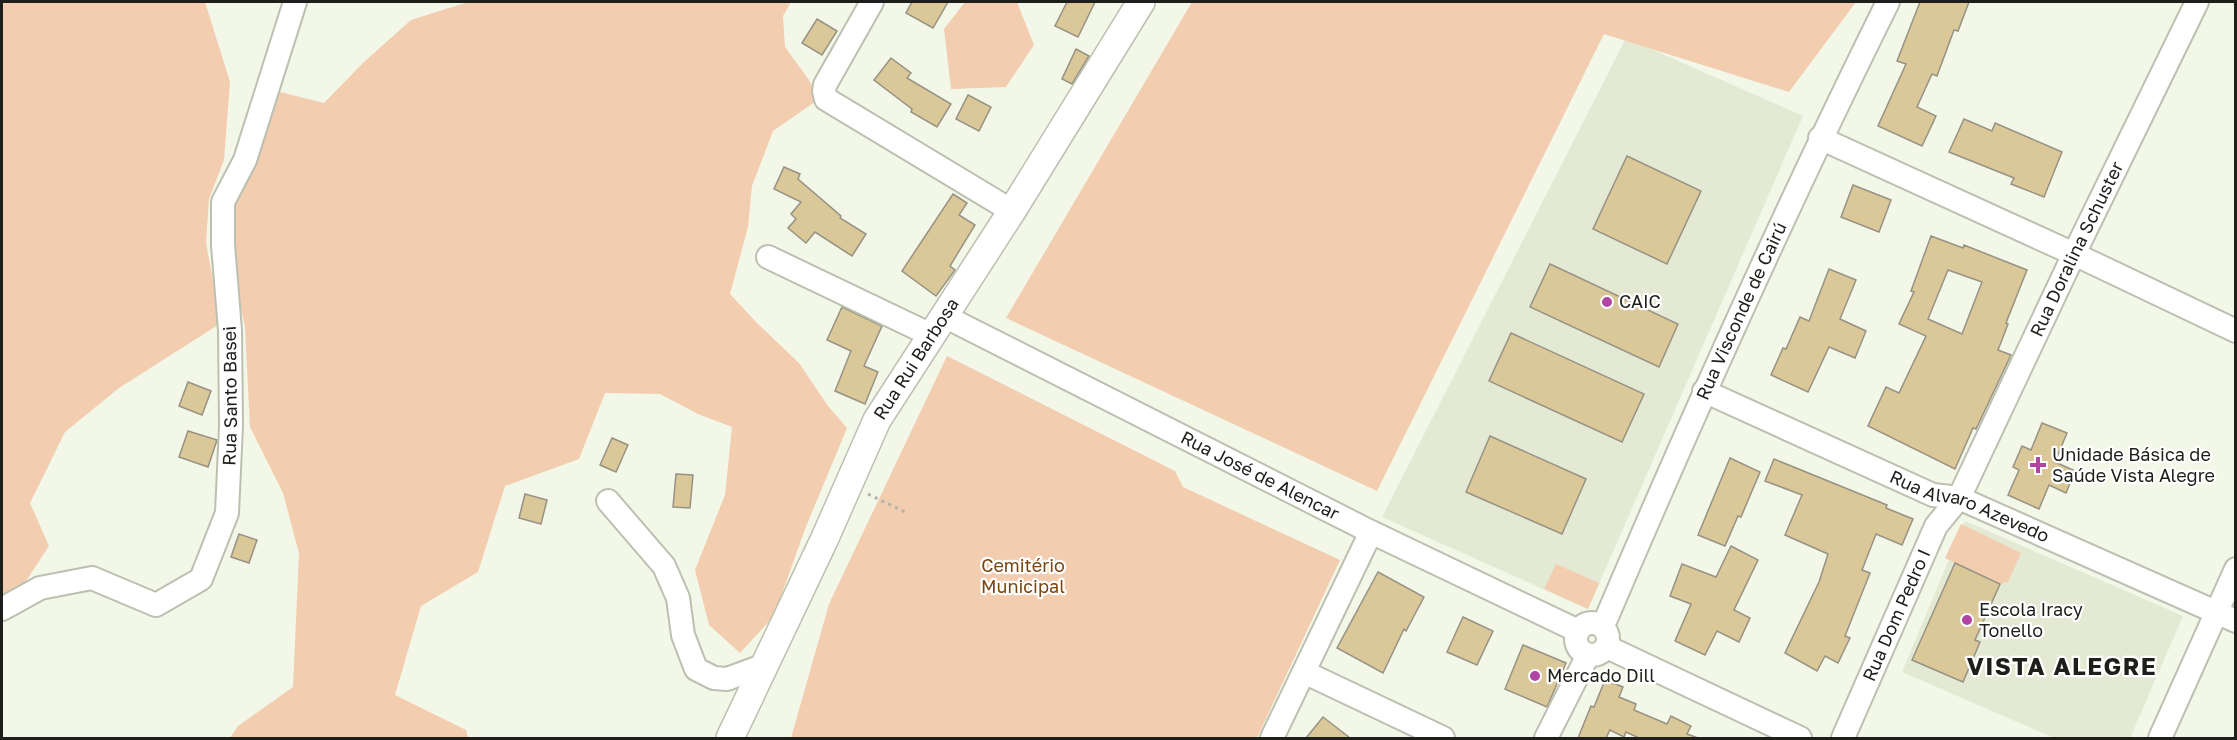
<svg xmlns="http://www.w3.org/2000/svg" width="2237" height="740" font-family="'Golos Text',sans-serif">
	<rect width="100%" height="100%" fill="#f3f7e7"/>
	<g fill="#e3e9d3">
		<path d="M1626,38L1803,116L1588,609L1382,517Z"/>
		<path d="M1965,521L2183,616L2130,738H2054L1902,672Z"/>
	</g>
	<g fill="#f2cdb0">
		<path d="M2,2H205L230,82L224,160L209,199L206,243L221,323L119,388L65,432L30,503L49,546L26,581L2,599Z"/>
		<path d="M468,2H791L783,16L785,47L809,80L819,99L773,131L752,186L748,227L730,294L756,322L799,363L828,406L847,428L805,529L774,616L740,653L709,625L695,570L725,495L732,427L698,414L660,394L605,393L579,459L505,486L478,572L421,606L395,695L466,730L468,738H230L238,726L293,687L299,553L283,493L250,427L245,327L226,236V198L272,90L324,103L364,62L411,20Z"/>
		<path d="M965,2H1017L1034,45L1006,87L951,89L944,29Z"/>
		<path d="M1192,2H1856L1789,92L1604,34L1377,491L1006,318Z"/>
		<path d="M947,356L1175,471L1183,487L1340,560L1257,738H791L829,604Z"/>
		<path d="M1961,524L2021,553L2008,582L2000,584L1945,558Z"/>
		<path d="M1556,564L1599,583L1588,609L1544,589Z"/>
	</g>
	<g fill="#dac898" stroke="#979284" stroke-width="1.5" fill-rule="evenodd">
		<path d="M912,2H948L933,28L906,13Z"/>
		<path d="M1067,2H1095L1078,37L1055,26Z"/>
		<path d="M1920,2H1969L1958,31L1954,30L1937,76L1932,74L1917,107L1936,116L1922,146L1878,126L1906,64L1897,61Z"/>
		<path d="M817,19L837,31L822,55L802,43Z"/>
		<path d="M1076,49L1089,56L1072,84L1062,79Z"/>
		<path d="M891,58L911,73L907,78L951,104L937,127L911,112L912,109L874,80Z"/>
		<path d="M968,95L991,107L979,131L956,119Z"/>
		<path d="M1964,119L1992,131L1995,123L2062,152L2044,197L2011,184L2014,178L1949,152Z"/>
		<path d="M1627,156L1701,191L1667,264L1593,229Z"/>
		<path d="M784,167L800,174L798,179L841,216L840,218L866,234L852,256L815,232L806,243L788,228L796,219L791,214L801,202L774,189Z"/>
		<path d="M1853,185L1891,200L1879,232L1841,217Z"/>
		<path d="M953,194L967,203L959,215L975,225L950,266L955,270L936,296L902,271Z"/>
		<path d="M1931,236L1963,248L1964,245L2027,270L2006,323L2008,324L1998,350L2011,355L1976,429L1973,428L1955,469L1868,426L1886,387L1899,393L1926,336L1899,324L1914,292L1911,291ZM1948,270L1982,282L1962,334L1928,319Z"/>
		<path d="M1550,264L1678,324L1659,367L1530,307Z"/>
		<path d="M1829,269L1856,280L1840,319L1866,331L1855,358L1829,347L1808,392L1771,375L1783,348L1786,349L1800,317L1809,321Z"/>
		<path d="M842,307L882,326L864,366L878,372L865,404L835,391L851,351L827,340Z"/>
		<path d="M1511,333L1644,394L1622,442L1489,381Z"/>
		<path d="M188,382L211,391L202,415L179,406Z"/>
		<path d="M2042,423L2067,433L2055,462L2075,471L2066,493L2049,485L2039,509L2008,495L2019,470L2013,467L2022,446L2031,450Z"/>
		<path d="M188,431L217,440L208,467L179,457Z"/>
		<path d="M1490,436L1586,479L1562,534L1466,492Z"/>
		<path d="M612,438L628,445L616,472L600,465Z"/>
		<path d="M1730,458L1760,472L1741,517L1738,516L1725,546L1698,535Z"/>
		<path d="M1774,459L1887,505L1886,508L1913,519L1902,545L1876,534L1862,570L1870,573L1845,636L1850,638L1838,663L1825,656L1817,671L1785,653L1819,582L1828,554L1785,535L1802,495L1765,481Z"/>
		<path d="M676,474L693,475L690,508L673,507Z"/>
		<path d="M525,494L547,500L541,524L519,518Z"/>
		<path d="M239,534L257,540L249,563L231,557Z"/>
		<path d="M1731,546L1758,560L1734,610L1750,618L1739,642L1717,631L1705,655L1675,641L1691,604L1670,596L1682,564L1716,577Z"/>
		<path d="M1955,563L2000,584L1975,640L1980,642L1963,682L1912,660Z"/>
		<path d="M1378,572L1424,597L1406,631L1404,629L1383,673L1337,648Z"/>
		<path d="M1463,617L1493,631L1477,665L1447,652Z"/>
		<path d="M1523,645L1566,663L1547,707L1505,689Z"/>
		<path d="M1605,680L1623,687L1619,697L1636,704L1634,710L1667,724L1671,716L1691,726L1687,734L1698,738H1639L1626,732L1624,737L1610,730L1606,738H1578L1591,706L1594,707Z"/>
		<path d="M1323,717L1350,738H1306Z"/>
	</g>
	<g fill="none" stroke-linecap="round" stroke-linejoin="round">
		<defs>
			<g id="minor">
				<path d="M872,2L825,85L824,91L826,99L1012,211"/>
				<path d="M1820,138L2074,254L2236,331"/>
				<path d="M768,257L931,335"/>
				<path id="s1" d="M944,316L1371,532L1578,631"/>
				<path id="s2" d="M1704,391L1933,495L1959,498L2236,621"/>
				<path d="M608,501L664,566L678,598L683,635L696,669L714,678L727,679L765,665"/>
				<path id="s3" d="M2,609L40,588L92,578L156,605L201,579L227,513L231,426L230,330L223,245V202L245,160L295,2"/>
				<circle cx="1592" cy="639" r="16"/>
				<path id="s4" d="M1603,626C1693,415 1786,207 1888,2"/>
				<path d="M1607,647L1800,738"/>
				<path d="M1304,672L1443,738"/>
				<path d="M1272,738L1371,532"/>
				<path d="M1546,738L1588,655"/>
				<path id="s5" d="M1843,738L1936,526L1959,498L2074,254L2197,2"/>
				<path d="M2160,738L2236,569"/>
			</g>
			<g id="major">
				<path id="s6" d="M730,738L825,538L877,420L1012,211L1141,2"/>
			</g>
		</defs>
		<use href="#minor" stroke="#bcc0b1" stroke-width="26"/>
		<use href="#major" stroke="#bcc0b1" stroke-width="30"/>
		<path stroke="#b0b3a6" stroke-width="3" stroke-dasharray="3 4.5" stroke-linecap="butt" d="M868,494L905,512"/>
		<use href="#minor" stroke="#fff" stroke-width="22"/>
		<use href="#major" stroke="#fff" stroke-width="27"/>
	</g>
	<g fill="#b244a2" stroke="#fff" stroke-width="2">
		<circle cx="1607" cy="302" r="6"/>
		<path d="M2035 456h6v6h6v6h-6v6h-6v-6h-6v-6h6z"/>
		<circle cx="1967" cy="620" r="6"/>
		<circle cx="1535" cy="676" r="6"/>
	</g>
	<g text-anchor="middle" stroke-width="4.5" stroke-linejoin="round" paint-order="stroke">
		<g font-size="18" fill="#1e1f1a" stroke="#fff">
			<text dy="6" stroke="none"><textPath href="#s5" startOffset="543">Rua Doralina Schuster</textPath></text>
			<text dy="6" stroke="none"><textPath href="#s4" startOffset="344">Rua Visconde de Cairú</textPath></text>
			<text dy="6" stroke="none"><textPath href="#s6" startOffset="423">Rua Rui Barbosa</textPath></text>
			<text dy="6" stroke="none"><textPath href="#s3" startOffset="406">Rua Santo Basei</textPath></text>
			<text dy="6" stroke="none"><textPath href="#s1" startOffset="354">Rua José de Alencar</textPath></text>
			<text dy="6" stroke="none"><textPath href="#s2" startOffset="290">Rua Alvaro Azevedo</textPath></text>
			<text dy="6" stroke="none"><textPath href="#s5" startOffset="134">Rua Dom Pedro I</textPath></text>
		</g>
		<g font-size="18" fill="#1e1f1a" stroke="#fff" text-anchor="start">
			<text x="1619" y="308">CAIC</text>
			<text x="2052" y="461">Unidade Básica de<tspan x="2052" dy="21">Saúde Vista Alegre</tspan></text>
			<text x="1979" y="616">Escola Iracy<tspan x="1979" dy="21">Tonello</tspan></text>
			<text x="1547" y="682">Mercado Dill</text>
		</g>
		<g font-size="18" fill="#7a450f" stroke="#fff">
			<text x="1023" y="572">Cemitério<tspan x="1023" dy="21">Municipal</tspan></text>
		</g>
		<g font-size="24" font-weight="bold" letter-spacing="1.5" fill="#1e1f1a" stroke="#fff">
			<text x="2062" y="675">VISTA ALEGRE</text>
		</g>
	</g>
	<rect width="2237" height="740" fill="none" stroke="#1e1f1a" stroke-width="6"/>
</svg>
